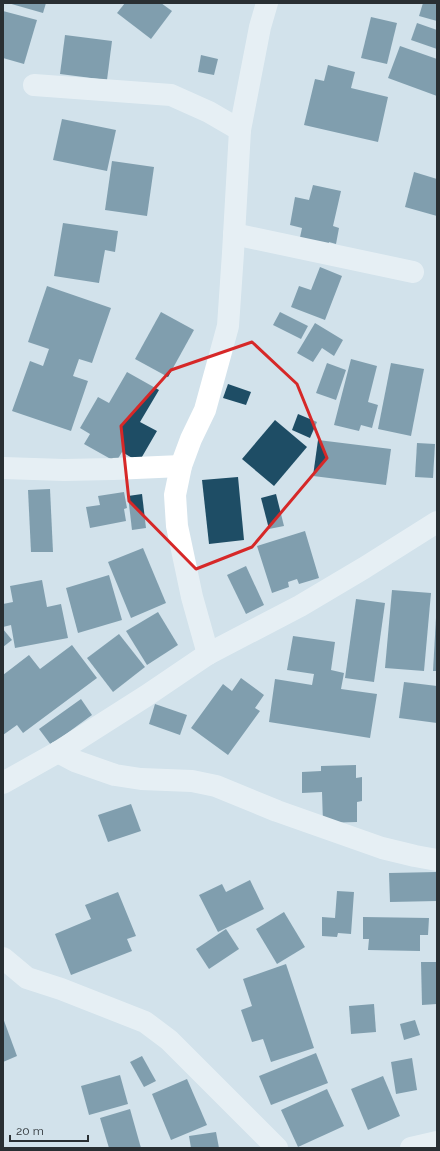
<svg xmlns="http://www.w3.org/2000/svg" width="440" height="1151" font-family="Raleway,sans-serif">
	<rect width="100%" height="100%" fill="#d2e2eb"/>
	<g fill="#1e4d65">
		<path d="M8,3H46L43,13Z"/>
		<path d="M125,3H161L172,11L151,39L117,13Z"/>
		<path d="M423,3H437V21L419,16Z"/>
		<path d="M3,11L37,20L24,64L3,58Z"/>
		<path d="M371,17L397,23L387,64L361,58Z"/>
		<path d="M417,23L437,30V49L411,40Z"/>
		<path d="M65,35L112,41L107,80L60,74Z"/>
		<path d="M400,46L437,59V96L388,78Z"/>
		<path d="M201,55L218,59L214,75L198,72Z"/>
		<path d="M328,65L355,72L351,88L388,97L378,142L304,125L315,79L324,81Z"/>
		<path d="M62,119L116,130L107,171L53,160Z"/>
		<path d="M112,161L154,167L147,216L105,210Z"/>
		<path d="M414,172L437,179V216L405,207Z"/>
		<path d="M313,185L341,191L333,226L339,228L336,244L329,242L328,248L299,242L302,228L290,225L295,197L309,200Z"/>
		<path d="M63,223L118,231L115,252L105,250L99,283L54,276Z"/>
		<path d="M320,267L342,276L325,320L291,307L299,286L311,290Z"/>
		<path d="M47,286L111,308L92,363L79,359L73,376L88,381L71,431L12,411L30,361L43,366L49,349L28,342Z"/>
		<path d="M161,312L194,330L168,377L135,359Z"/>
		<path d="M280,312L308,326L301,339L273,325Z"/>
		<path d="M315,323L343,340L334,356L322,348L313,362L297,353Z"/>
		<path d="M351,359L377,366L368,402L378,405L372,428L361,425L359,431L334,425Z"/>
		<path d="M327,363L346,370L336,400L316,393Z"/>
		<path d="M391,363L424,369L411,436L378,429Z"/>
		<path d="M127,372L159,390L140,422L157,431L139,462L122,452L116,462L84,444L90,434L80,428L98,397L109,403Z"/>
		<path d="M228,384L251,392L246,405L223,398Z"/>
		<path d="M298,414L317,422L310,438L292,430Z"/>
		<path d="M275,420L307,447L274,486L242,459Z"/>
		<path d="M318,440L391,449L386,485L313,476Z"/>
		<path d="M417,443L435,444L433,478L415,477Z"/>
		<path d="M238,477L244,540L209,544L202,480Z"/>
		<path d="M50,489L53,552H31L28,490Z"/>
		<path d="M124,492L127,508L124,509L126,521L90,528L86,507L100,505L98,496Z"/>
		<path d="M142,494L146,528L132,530L128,496Z"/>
		<path d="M276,494L284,526L269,529L261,498Z"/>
		<path d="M305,531L319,578L299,584L297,579L288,582L289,587L272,593L257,546Z"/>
		<path d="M143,548L166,603L131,618L108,562Z"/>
		<path d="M246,566L264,605L246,614L227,575Z"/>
		<path d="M109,575L122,620L78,633L66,588Z"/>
		<path d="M42,580L47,607L61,604L68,638L15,648L11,625L3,627V604L13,602L10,586Z"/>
		<path d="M392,590L431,593L424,671L385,668Z"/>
		<path d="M356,599L385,603L374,682L345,678Z"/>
		<path d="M158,612L178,645L147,665L126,631Z"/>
		<path d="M436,618H437V671H433Z"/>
		<path d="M3,629L12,640L3,647Z"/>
		<path d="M119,634L145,667L113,692L87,658Z"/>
		<path d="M293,636L335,642L331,670L344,673L341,689L377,694L370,738L269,722L275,679L312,685L314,674L287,670Z"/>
		<path d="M72,645L97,678L23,733L17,725L3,735V675L29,655L40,669Z"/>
		<path d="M241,678L264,695L255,708L260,711L228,755L191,728L223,684L232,691Z"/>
		<path d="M404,682L437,686V723L399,718Z"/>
		<path d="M81,699L92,715L51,745L39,729Z"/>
		<path d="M155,704L187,715L180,735L149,724Z"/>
		<path d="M356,765V778L362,777V801L357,802V822L323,823L322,792L302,793V772L321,771V766Z"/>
		<path d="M131,804L141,831L108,842L98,815Z"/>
		<path d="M437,872V901L390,902L389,873Z"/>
		<path d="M250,880L264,909L218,932L199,895L222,884L226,892Z"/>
		<path d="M337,891L354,892L351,934L338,933L337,937L322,936V917L335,918Z"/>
		<path d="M118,892L136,936L127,939L132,951L71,975L55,934L91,919L85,905Z"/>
		<path d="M284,912L305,947L277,964L256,929Z"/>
		<path d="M363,917L429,918L428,935H420V951L368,950L369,939H363Z"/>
		<path d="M226,929L239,949L209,969L196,949Z"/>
		<path d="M421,962H437V1004L422,1005Z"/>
		<path d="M286,964L314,1048L271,1062L263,1039L252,1042L241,1010L252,1006L243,979Z"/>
		<path d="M374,1004L376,1032L351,1034L349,1006Z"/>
		<path d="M3,1018L17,1056L3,1062Z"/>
		<path d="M415,1020L420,1035L404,1040L400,1024Z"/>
		<path d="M316,1053L328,1083L271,1105L259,1076Z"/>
		<path d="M142,1056L156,1081L144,1087L130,1062Z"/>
		<path d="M412,1058L417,1090L396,1094L391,1062Z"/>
		<path d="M120,1075L128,1104L89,1115L81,1086Z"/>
		<path d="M383,1076L400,1116L368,1130L351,1089Z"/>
		<path d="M187,1079L207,1125L171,1140L152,1094Z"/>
		<path d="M327,1089L344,1126L298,1147L281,1110Z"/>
		<path d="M130,1109L141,1148H109L100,1118Z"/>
		<path d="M216,1132L219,1148H191L189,1136Z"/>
	</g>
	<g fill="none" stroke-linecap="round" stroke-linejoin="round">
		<g stroke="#fff" stroke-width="22">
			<path d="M34,85L171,95L209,112L240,130"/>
			<path d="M234,234L413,272"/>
			<path d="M3,468L64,470L113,469L181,466"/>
			<path d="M208,654L192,597L177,526L175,495L181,466L191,439L205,410L228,326L233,253L240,130L260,27L267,3"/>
			<path d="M58,752L75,761L115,775L141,779L192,781L216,786L277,811L382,848L415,856L437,860"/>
			<path d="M3,783L58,752L146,696L208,654L300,606L364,568L437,522"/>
			<path d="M3,958L27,978L61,989L145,1022L169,1040L277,1148"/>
			<path d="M411,1148L437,1142"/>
		</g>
	</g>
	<path d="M0 0H440V1151H0ZM252,342L297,384L327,458L252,547L196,569L129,501L121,426L171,370Z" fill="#d2e2eb" fill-opacity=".55" fill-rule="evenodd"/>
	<path fill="none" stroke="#d62828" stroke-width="3" stroke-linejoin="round" d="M252,342L297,384L327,458L252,547L196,569L129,501L121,426L171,370Z"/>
	<rect width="440" height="1151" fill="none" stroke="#292f33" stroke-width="8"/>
	<path d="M10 1135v6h78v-6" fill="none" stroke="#292f33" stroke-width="2"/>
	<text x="16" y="1135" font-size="12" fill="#292f33" stroke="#d2e2eb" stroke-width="3" paint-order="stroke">20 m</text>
</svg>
